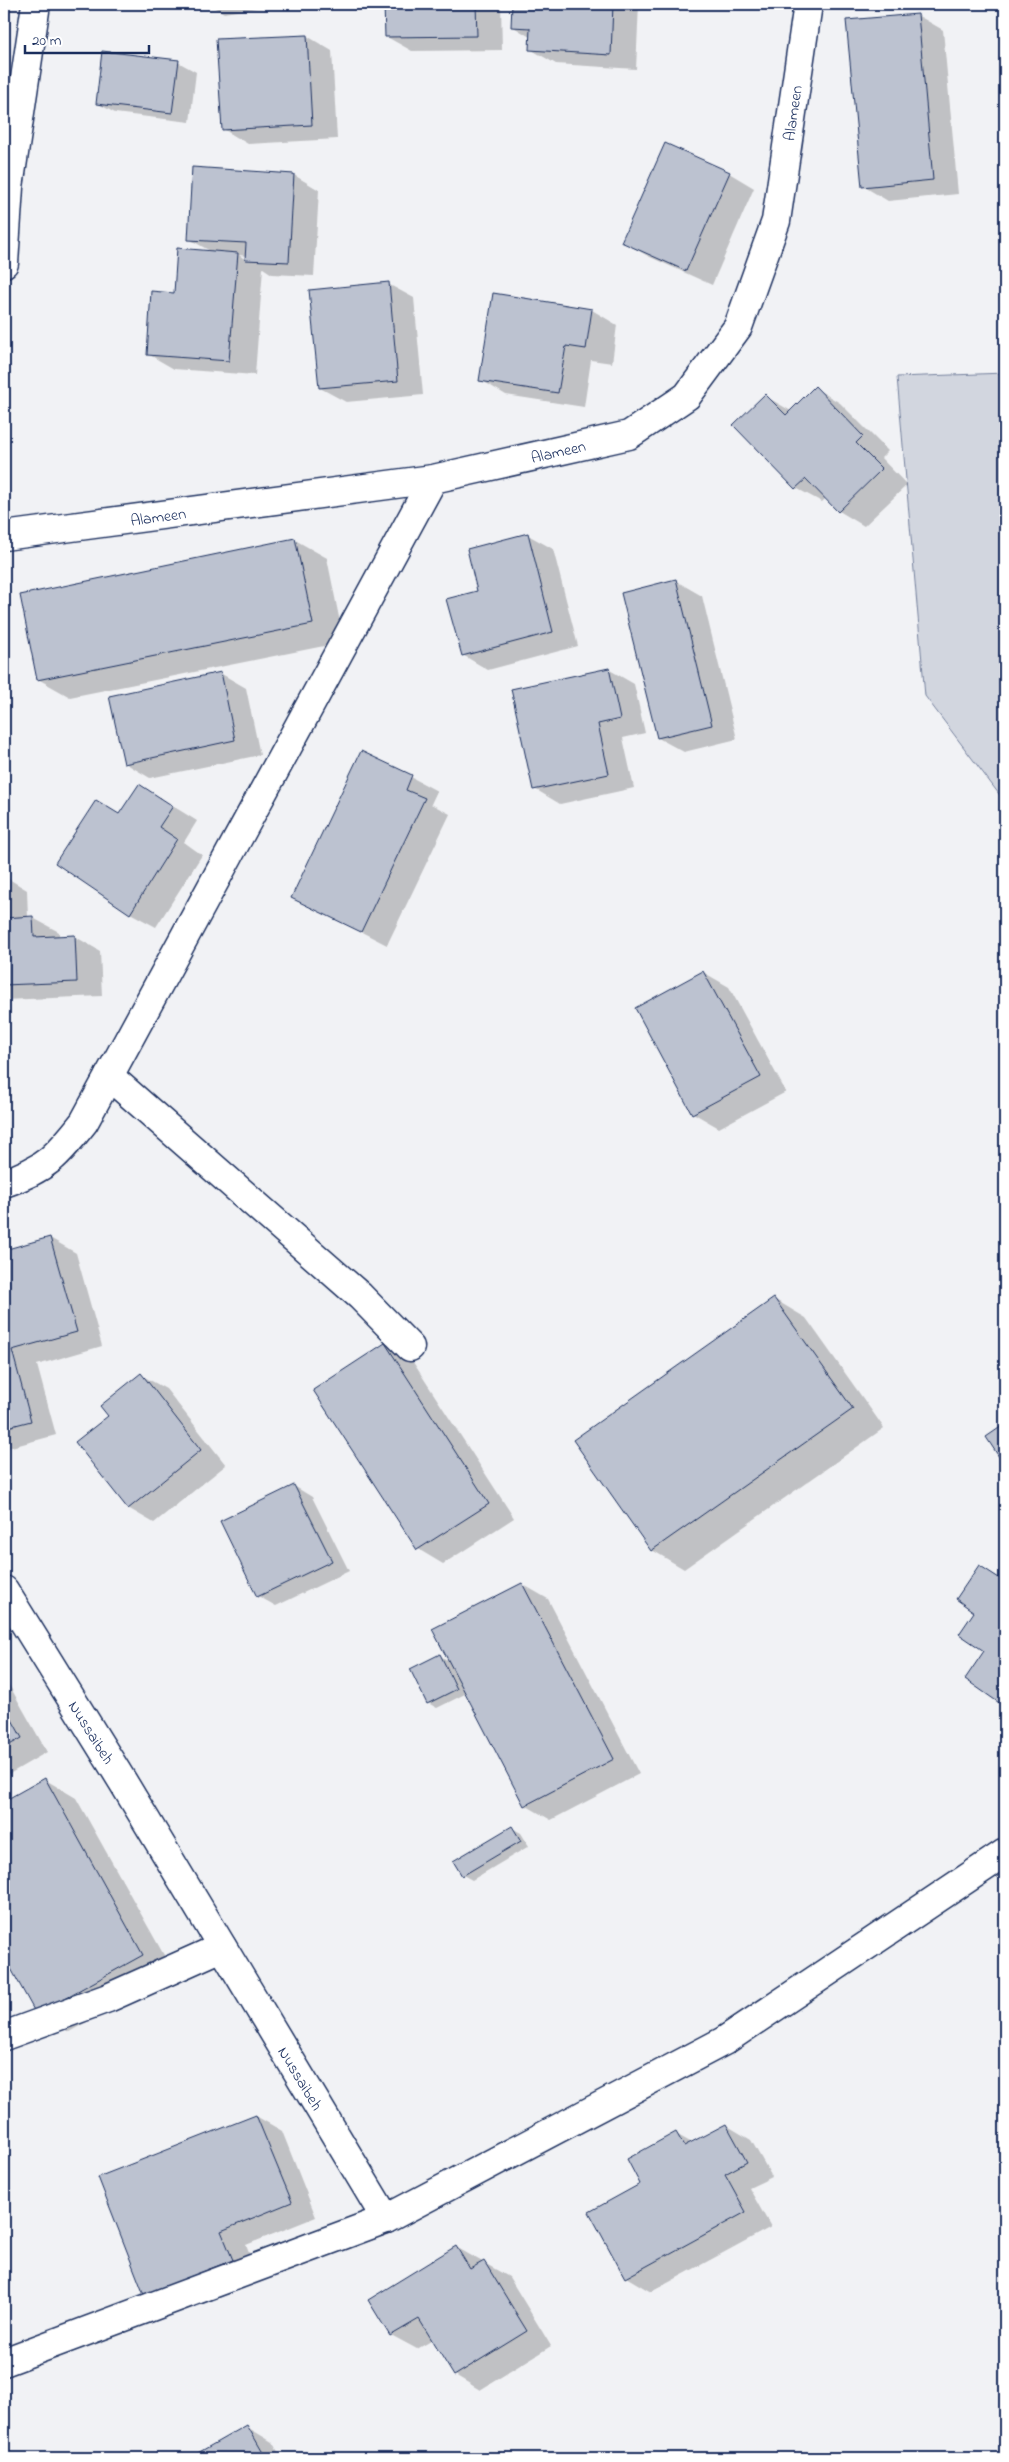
<svg xmlns="http://www.w3.org/2000/svg" width="1009" height="2462" font-family="'Indie Flower',sans-serif">
	<rect width="100%" height="100%" fill="#f1f2f5"/>
	<filter id="ink" filterUnits="userSpaceOnUse"><feTurbulence type="fractalNoise" baseFrequency=".02" numOctaves="2"/><feDisplacementMap in="SourceGraphic" scale="10" xChannelSelector="R" yChannelSelector="G"/><feConvolveMatrix kernelMatrix="1 2 1 2 8 2 1 2 1" color-interpolation-filters="sRGB"/></filter>
	<g filter="url(#ink)">
		<path fill="#d2d6df" stroke="#76829e" d="M1005,373V802L925,696L897,377Z"/>
		<g fill="#0003" fill-rule="evenodd">
			<path d="M208,4H281L224,13Z"/>
			<path d="M386,4H501L502,50L412,51L387,37Z"/>
			<path d="M513,4H639L636,69L556,64L530,49V37L512,26Z"/>
			<path d="M927,4H983V7Z"/>
			<path d="M917,15L943,30L958,194L888,201L863,186Z"/>
			<path d="M307,36L332,51L337,139L248,144L223,129Z"/>
			<path d="M178,62L196,72L190,122L115,113L97,103Z"/>
			<path d="M729,173L754,188L712,285L648,256L623,242Z"/>
			<path d="M294,175L319,190L314,276L272,274L263,268L255,375L174,369L148,354L212,252L189,239ZM239,255L247,256L246,260Z"/>
			<path d="M388,284L414,298L423,395L346,402L320,388Z"/>
			<path d="M494,295L592,310L617,325L612,363L591,360L584,407L506,395L481,380Z"/>
			<path d="M815,388L840,403L888,451L881,458L907,485L864,526L839,511L826,498L822,502L796,488L765,396L791,411Z"/>
			<path d="M528,535L553,549L578,646L488,670L463,655L479,592Z"/>
			<path d="M295,540L327,558L344,642L70,697L38,679Z"/>
			<path d="M676,581L702,596L737,739L684,752L658,738Z"/>
			<path d="M608,669L634,684L645,733L623,738L634,788L560,804L535,789Z"/>
			<path d="M220,673L246,688L260,755L150,778L125,763Z"/>
			<path d="M411,777L437,791L431,804L450,814L387,945L293,897Z"/>
			<path d="M139,785L197,821L184,842L202,855L156,927L130,913L120,815Z"/>
			<path d="M4,876L27,890L28,918H33L59,932V937L74,936L100,951L102,996L4,1000Z"/>
			<path d="M703,972L729,987L786,1092L719,1128L693,1113Z"/>
			<path d="M50,1238L76,1253L102,1346L37,1365L56,1435L4,1449V1251Z"/>
			<path d="M774,1299L806,1318L884,1428L684,1569L652,1550L574,1440Z"/>
			<path d="M385,1345L411,1359L514,1518L443,1564L418,1549Z"/>
			<path d="M141,1375L166,1389L226,1465L154,1523L128,1508Z"/>
			<path d="M294,1486L312,1497L349,1571L276,1606L258,1596Z"/>
			<path d="M980,1566L1000,1578L1005,1571V1706L967,1679L986,1651L976,1611Z"/>
			<path d="M522,1584L548,1599L639,1774L551,1820L525,1805L467,1693L437,1708L428,1703L440,1656L451,1662Z"/>
			<path d="M4,1676L47,1752L4,1777Z"/>
			<path d="M44,1779L76,1798L174,1973L69,2032L37,2013L11,1967L4,1963V1802Z"/>
			<path d="M512,1828L521,1833L529,1846L472,1880L463,1875Z"/>
			<path d="M256,2116L282,2131L316,2217L246,2245L257,2275L145,2294Z"/>
			<path d="M726,2125L751,2140L772,2177L749,2188L771,2227L651,2292L626,2277L641,2185L676,2134L692,2143Z"/>
			<path d="M456,2247L509,2277L551,2346L480,2390L455,2375L433,2340L417,2349L391,2335Z"/>
			<path d="M247,2427L272,2442L282,2458H192Z"/>
		</g>
		<g fill="#bcc2d0" stroke="#1b2f5e">
			<path d="M384,4H476L477,36L385,37Z"/>
			<path d="M512,4H613L611,55L529,50L530,28L511,27Z"/>
			<path d="M918,14L933,180L862,187L846,20Z"/>
			<path d="M307,35L312,125L222,130L216,39Z"/>
			<path d="M102,51L179,60L172,113L96,104Z"/>
			<path d="M665,143L730,172L686,271L621,242Z"/>
			<path d="M192,167L294,174L289,262L245,260L246,243L188,240Z"/>
			<path d="M177,248L238,253L229,361L147,355L151,291L174,293Z"/>
			<path d="M389,282L398,381L319,388L309,290Z"/>
			<path d="M493,293L592,309L586,349L566,346L558,393L479,381Z"/>
			<path d="M815,386L863,436L856,443L882,469L838,512L806,479L795,489L733,425L765,394L786,415Z"/>
			<path d="M528,533L553,632L462,656L446,599L477,591L467,549Z"/>
			<path d="M295,538L313,624L37,680L20,595Z"/>
			<path d="M676,579L712,725L657,738L621,593Z"/>
			<path d="M609,668L620,719L598,724L609,774L533,790L511,689Z"/>
			<path d="M221,672L235,740L124,764L109,696Z"/>
			<path d="M361,751L412,775L406,790L425,798L361,932L291,898Z"/>
			<path d="M139,784L173,806L159,827L177,839L130,914L55,863L96,800L119,814Z"/>
			<path d="M33,916L34,937L75,935L77,982L4,985V918Z"/>
			<path d="M703,971L761,1077L692,1114L635,1008Z"/>
			<path d="M50,1237L77,1332L12,1350L31,1421L4,1428V1250Z"/>
			<path d="M774,1298L853,1409L651,1551L573,1440Z"/>
			<path d="M385,1343L489,1504L417,1550L313,1390Z"/>
			<path d="M141,1373L201,1450L128,1509L75,1442L108,1416L100,1406Z"/>
			<path d="M1005,1424V1466L986,1437Z"/>
			<path d="M294,1485L332,1561L257,1597L220,1521Z"/>
			<path d="M979,1565L999,1578L1005,1568V1707L965,1679L984,1651L959,1634L974,1612L956,1599Z"/>
			<path d="M522,1583L614,1759L524,1806L432,1629Z"/>
			<path d="M440,1654L457,1689L427,1704L410,1669Z"/>
			<path d="M4,1705L22,1738L4,1748Z"/>
			<path d="M45,1778L143,1955L36,2014L4,1956V1801Z"/>
			<path d="M512,1826L521,1841L462,1876L453,1861Z"/>
			<path d="M256,2115L292,2202L221,2231L233,2260L144,2295L98,2177Z"/>
			<path d="M726,2124L747,2162L725,2174L746,2212L625,2278L589,2212L640,2184L627,2159L676,2132L684,2146Z"/>
			<path d="M456,2246L470,2269L484,2261L527,2331L454,2376L419,2319L390,2336L368,2300Z"/>
			<path d="M247,2425L266,2458H189Z"/>
		</g>
		<g fill="none" stroke-linecap="round" stroke-linejoin="round">
			<defs>
				<g id="minor">
					<path d="M4,263L9,187L36,4"/>
					<path d="M4,536L433,479L629,435L687,396L738,327L776,221L808,4"/>
					<path d="M109,1076L360,1296L410,1347"/>
					<path d="M4,1183C46,1169 57,1156 84,1122L433,479"/>
					<path d="M4,1590L123,1782L386,2219"/>
					<path d="M4,2036L108,1998L222,1947"/>
					<path d="M4,2362L386,2219L724,2041L1005,1853"/>
				</g>
			</defs>
			<use href="#minor" stroke="#1b2f5e" stroke-width="31"/>
			<use href="#minor" stroke="#fff" stroke-width="28"/>
		</g>
	</g>
	<g text-anchor="middle" stroke-width="5" stroke-linejoin="round" paint-order="stroke">
		<g font-size="16" fill="#1b2f5e" stroke="#fff">
			<text transform="translate(792 113) rotate(-82)" y="6">Alameen</text>
			<text transform="translate(558 451) rotate(-13)" y="6">Alameen</text>
			<text transform="translate(158 516) rotate(-8)" y="6">Alameen</text>
			<text transform="translate(92 1732) rotate(58)" y="6">Nussaibeh</text>
			<text transform="translate(301 2078) rotate(59)" y="6">Nussaibeh</text>
		</g>
	</g>
	<rect width="1009" height="2462" fill="none" stroke="#fff" stroke-width="20"/>
	<rect x="10" y="10" width="989" height="2442" fill="none" stroke="#1b2f5e" stroke-width="2" filter="url(#ink)"/>
	<path d="M25 45v8h124v-8" fill="none" stroke="#1b2f5e" stroke-width="2.5"/>
	<text x="32" y="45" font-size="15" fill="#1b2f5e" stroke="#ffffff" stroke-width="4" paint-order="stroke">20 m</text>
</svg>
